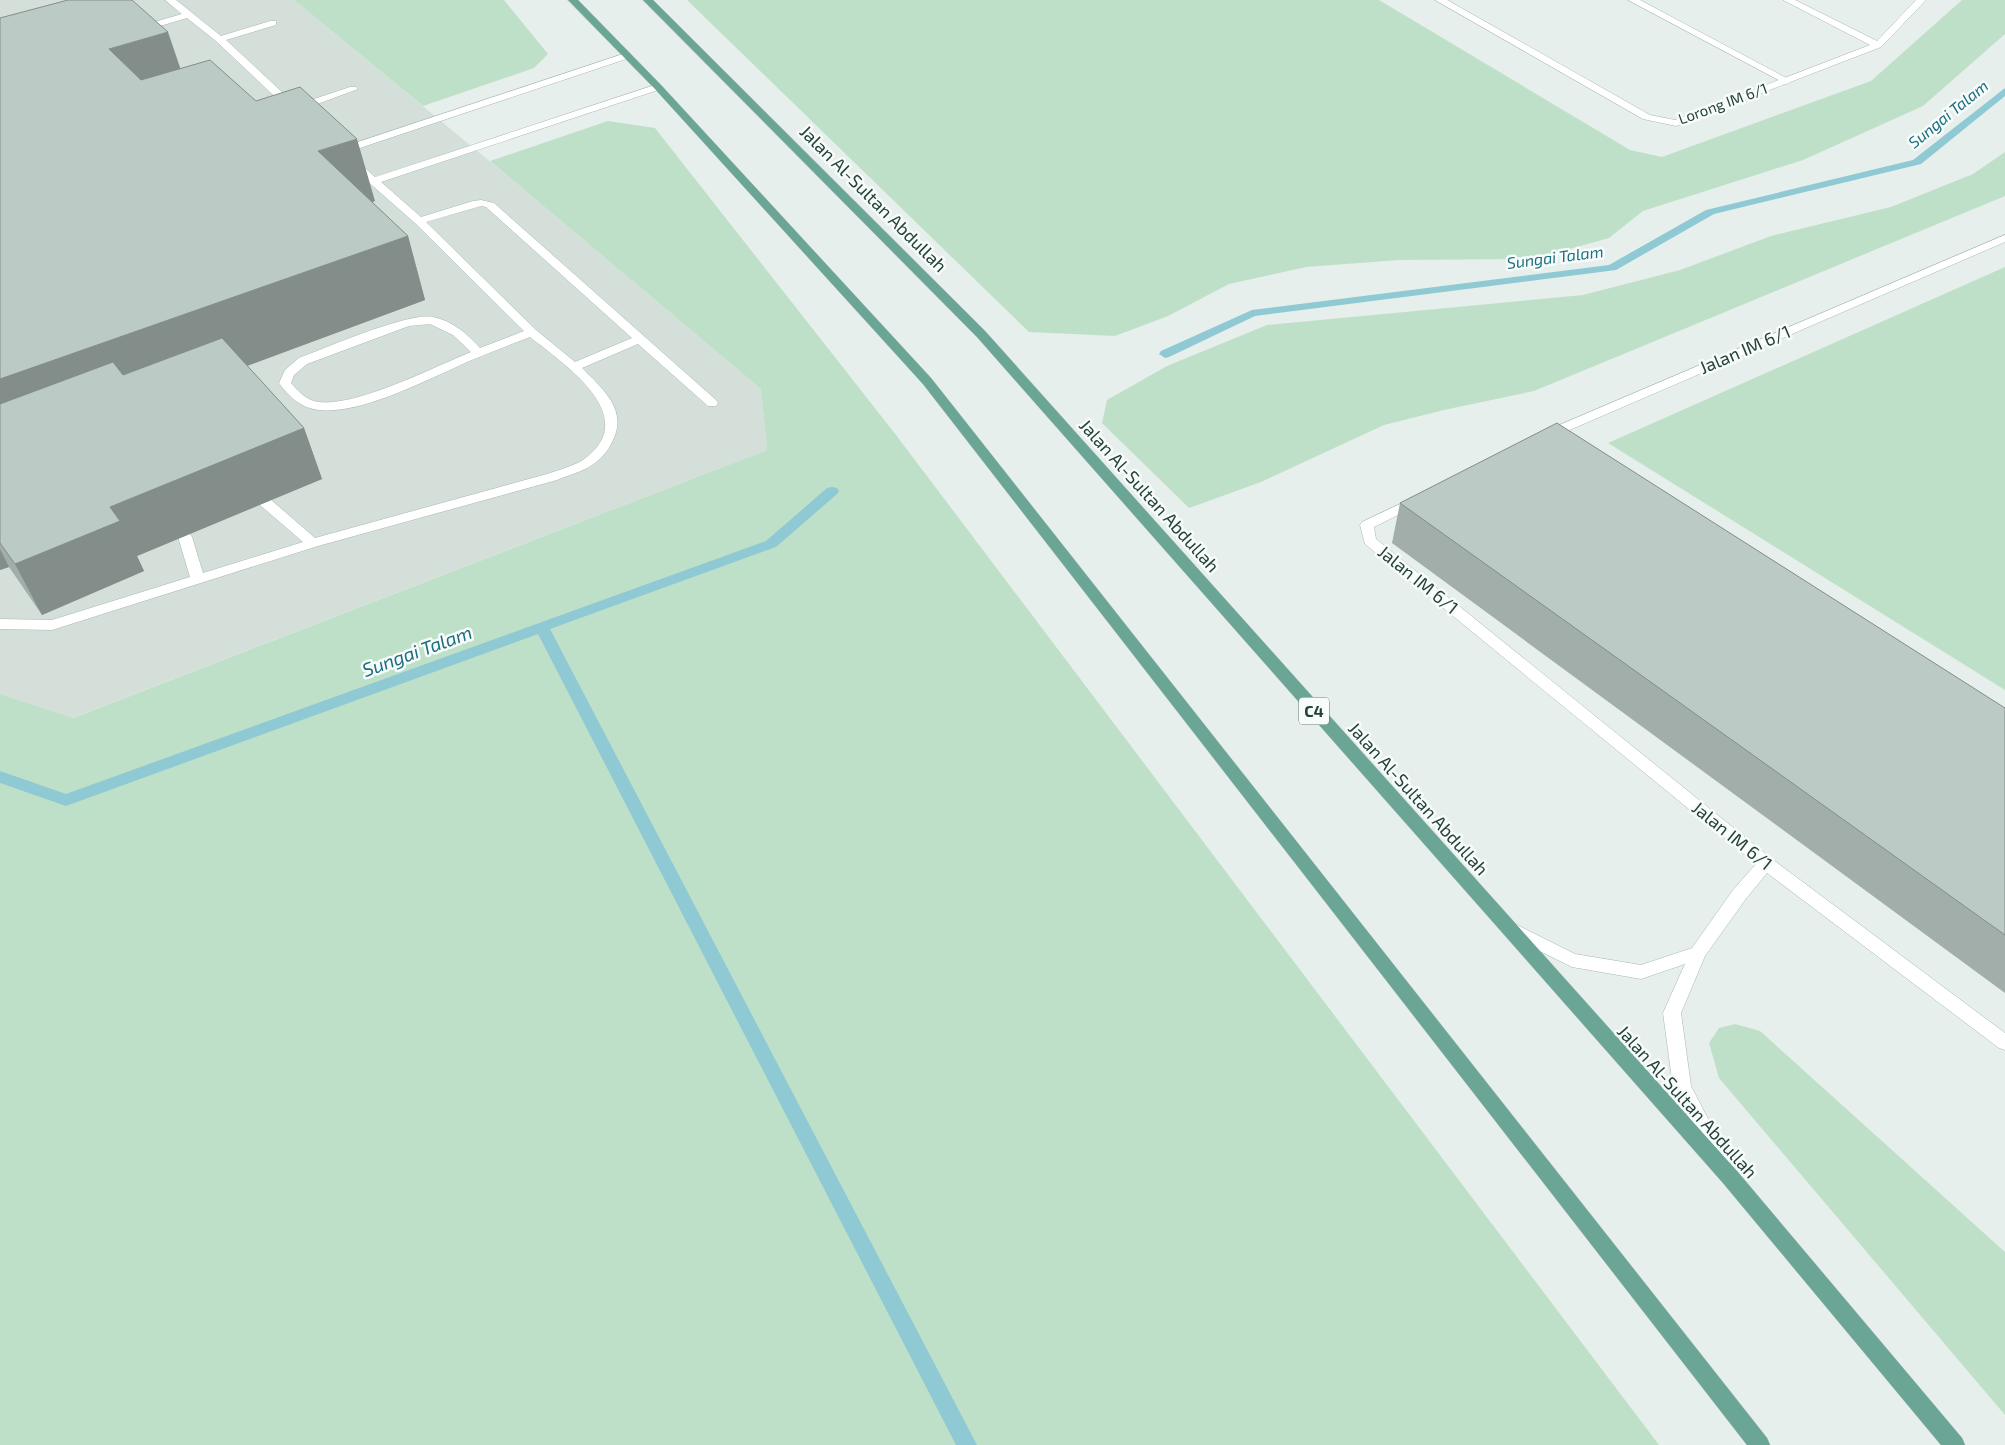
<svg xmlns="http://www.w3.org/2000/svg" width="2005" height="1445" font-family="'Exo 2',sans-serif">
	<rect width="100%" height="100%" fill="#e6efeb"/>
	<path fill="#d4dfda" d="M0,0H294L510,178L761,389L767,450L72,718L0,694Z"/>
	<g fill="#bfe0c8">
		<path d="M294,0H504L548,54L534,68L423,106Z"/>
		<path d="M687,0H1379L1630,150L1662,157L1871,81L1962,0H2005V34L1923,106L1803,160L1643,211L1609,238L1534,259L1399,260L1306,267L1229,284L1168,316L1115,336L1029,332Z"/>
		<path d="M608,121L655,128L896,435L1659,1445H0V694L73,718L767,450L761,389L490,161Z"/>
		<path d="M2005,152V196L1534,391L1444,410L1384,425L1261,482L1189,508L1102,423L1107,400L1167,366L1267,325L1583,295L1680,270L1771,236L1891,207L1973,174Z"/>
		<path d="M2005,267V690L1608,443Z"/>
		<path d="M1735,1024L1760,1031L2005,1252V1415L1719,1078L1709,1043L1719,1028Z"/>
	</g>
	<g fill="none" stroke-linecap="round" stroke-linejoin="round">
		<g fill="#8ec9d4" fill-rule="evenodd">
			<path d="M2005,88V96L1921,164L1714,214L1616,270L1255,316L1169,357L1165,358L1159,354L1161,351L1252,310L1609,265L1706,210L1913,160Z"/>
			<path d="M832,487L837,488L839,491L837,494L776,547L550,629L977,1445H956L538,634L66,806L0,783V771L66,794L766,541L827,488Z"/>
		</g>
		<defs>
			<g id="lane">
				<path d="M165,0H176L221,36L270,21H276V25L226,40L296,105L350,87H356L358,89L301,110L288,109L216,41L187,18L143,31H137V27L182,14Z"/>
				<path d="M1628,0H1640L1792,81L1787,84L1784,83Z"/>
				<path d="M626,53L629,54V58L345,153L341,154L336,151L337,149Z"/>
				<path d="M658,84L661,85V89L381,182L421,217L473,201L481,200L494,203L716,400L718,403L716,406H708L638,344L582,368C603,389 629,411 612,442C608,451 600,460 592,465C582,472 568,475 557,480L318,546L52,630L0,629V619L52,620L190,577L178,537L180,534H190L192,537L203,573L303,542L260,505L258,502L260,499H270L315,538L547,474C559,470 573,466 583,460C644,417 564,364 530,337C509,345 488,353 467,362C429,379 360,415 319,410C301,408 289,397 279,383L285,370L299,358C326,348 408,312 433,317C453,321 467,334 480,348L524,331L415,223L349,165L348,163L349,161H357L375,177ZM481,206L486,207L632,338L575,362L536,330L426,222ZM430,324L453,335L471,352C434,367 356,407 319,402C307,401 298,391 291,383L294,375L307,364L409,326Z"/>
			</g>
			<g id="street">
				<path d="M1435,0H1447L1650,115L1675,120L1870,45L1783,0H1795L1877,41L1916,0H1926L1881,47L1676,126L1643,119Z"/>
				<path d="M2005,235V242L1551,438L1547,439L1541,435L1543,432Z"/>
				<path d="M1417,496L1424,500L1422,503L1374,527L1376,539L1772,859L2005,1033V1050L1999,1048L1767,873L1745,900L1705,956L1681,1013L1691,1086L1730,1161L1728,1167L1721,1169L1714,1167L1673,1087L1663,1013L1685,964L1641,979L1572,967L1505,934L1503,929L1505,924L1511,922L1575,954L1641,965L1692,948L1733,890L1756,864L1365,544L1360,525L1362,522Z"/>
			</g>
			<g id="primary">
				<path d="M568,0H578L661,85L931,378L1767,1438L1770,1445H1747L923,384L655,89Z"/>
				<path d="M643,0H653L985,331L1737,1171L1962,1438L1965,1445H1941L1723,1183L977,337Z"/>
			</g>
		</defs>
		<use href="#lane" stroke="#a8b8b2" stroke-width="1"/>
		<use href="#street" stroke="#a8b8b2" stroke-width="1"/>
		<use href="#primary" stroke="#c2cac8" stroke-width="1"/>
		<use href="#lane" fill="#fff" fill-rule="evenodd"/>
		<use href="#street" fill="#fff" fill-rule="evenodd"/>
		<use href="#primary" fill="#6aa596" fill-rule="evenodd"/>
	</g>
	<g fill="#a1aea9">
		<path d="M0,18L180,68L256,101L375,201L372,202L408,236L425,300L247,366L304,428L322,479L137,556L144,571L42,615L9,567L0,570Z"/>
		<path d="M1400,503L2005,708V993L1392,543Z"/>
	</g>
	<g fill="#838d89">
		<path d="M168,32L188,91L131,108L109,49Z"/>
		<path d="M357,139L375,201L337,214L318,151Z"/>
		<path d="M408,236L425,300L0,457V379Z"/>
		<path d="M304,428L322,479L137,556L144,571L42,615L15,564L110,507Z"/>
		<path d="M0,549L9,567L0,570Z"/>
	</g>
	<g fill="#bbcac4" stroke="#838d89">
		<path d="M68,0H132L168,32L109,49L141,80L210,60L256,101L300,87L357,139L318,151L408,236L0,379V18Z"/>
		<path d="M222,338L304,428L110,507L120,521L15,564L0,543V404L113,362L123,375Z"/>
		<path d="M1557,423L2005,708V935L1400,503Z"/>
	</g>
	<g text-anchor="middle" stroke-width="5" stroke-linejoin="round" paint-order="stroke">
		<g font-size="15" fill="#24423a" stroke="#f7fbf9">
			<text transform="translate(1723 104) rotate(-20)" y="5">Lorong IM 6/1</text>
		</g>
		<g font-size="16" font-style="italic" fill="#1c6f80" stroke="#f7fbf9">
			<text transform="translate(1948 114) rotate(-39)" y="6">Sungai Talam</text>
			<text transform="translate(1555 257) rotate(-7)" y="6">Sungai Talam</text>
		</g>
		<rect fill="#f7fbf9" stroke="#637a73" stroke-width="1" x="1299" y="697.5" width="30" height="27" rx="4"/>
		<g font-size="16" font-weight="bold" fill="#24423a">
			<text x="1314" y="717">C4</text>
		</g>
		<g font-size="18" fill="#24423a" stroke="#f7fbf9">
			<text transform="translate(873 199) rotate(45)" y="6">Jalan Al-Sultan Abdullah</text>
			<text transform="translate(1745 350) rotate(-23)" y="6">Jalan IM 6/1</text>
			<text transform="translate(1149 496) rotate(48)" y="6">Jalan Al-Sultan Abdullah</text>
			<text transform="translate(1418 580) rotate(39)" y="6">Jalan IM 6/1</text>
			<text transform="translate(1418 799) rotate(48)" y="6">Jalan Al-Sultan Abdullah</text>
			<text transform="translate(1732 836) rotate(39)" y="6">Jalan IM 6/1</text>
			<text transform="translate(1687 1102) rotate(48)" y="6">Jalan Al-Sultan Abdullah</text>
		</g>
		<g font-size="19" font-style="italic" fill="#1c6f80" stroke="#f7fbf9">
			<text transform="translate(417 651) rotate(-20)" y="7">Sungai Talam</text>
		</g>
	</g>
</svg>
